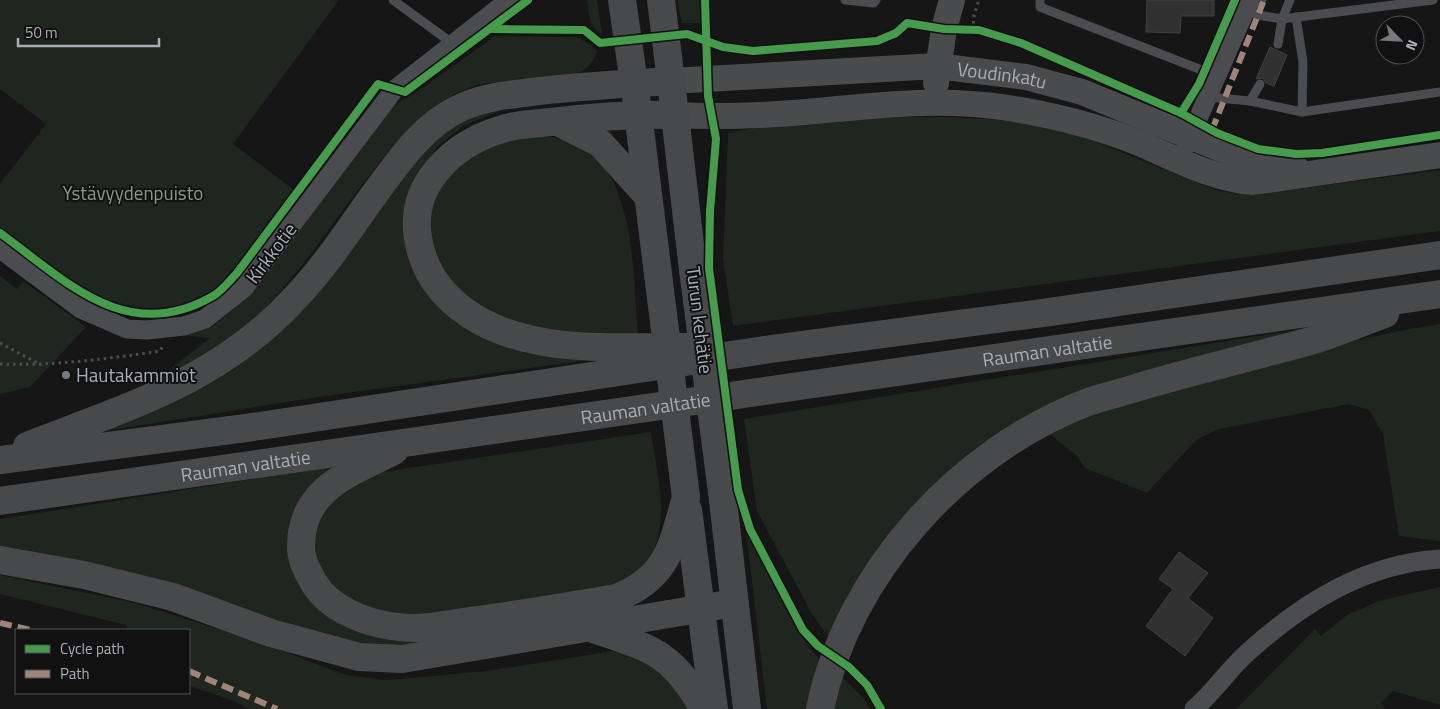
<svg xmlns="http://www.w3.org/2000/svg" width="1440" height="709" font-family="'Titillium Web',sans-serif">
	<rect width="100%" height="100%" fill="#161617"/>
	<g fill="#1f251f">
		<path d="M0,0H339L233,144L298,193L237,273L214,296L175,313L161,315L112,309L91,299L0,233V184L46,124L0,89Z"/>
		<path d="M587,0H597L602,34C589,28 589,13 587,0Z"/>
		<path d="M677,0H700L703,23H682Z"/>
		<path d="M495,36L576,37L590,44L597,51C587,93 509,76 478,85C457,91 438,102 422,117C349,184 307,282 226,342C217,348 208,357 198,361C189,365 179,367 169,370L210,338L181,335L212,327L229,313L257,283L389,108L418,91Z"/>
		<path d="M519,103L463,126L438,146L419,172L407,246L411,267L422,285L590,360L332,395L86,434L220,372L438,127Z"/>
		<path d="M814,116L950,117L1030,122L1084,137L1218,191L1251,195L1440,170V231L733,326L723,259L728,133Z"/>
		<path d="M515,136C534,136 556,135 575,143C637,171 633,278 638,337L603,336L521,326L469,304L435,263L425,224L437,187L464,159Z"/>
		<path d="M0,276L17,289L23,281L86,327L30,387L0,394Z"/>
		<path d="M1440,324V541L1399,536L1383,434L1369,410L1349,404L1219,429L1197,439L1147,493L1085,468L1076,455L1046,431C1106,409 1167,392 1229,374C1298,354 1368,335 1440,324Z"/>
		<path d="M1302,329L985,448L832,643L811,612L757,511L744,419Z"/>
		<path d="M651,432C657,476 675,534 640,571C635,577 625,582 618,587L401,621L338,597L310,550L320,511L348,487L382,472Z"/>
		<path d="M336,466L323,475L307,592L434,636L430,644L379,647L328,638L0,551V519Z"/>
		<path d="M746,531L807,645L822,662L810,709H767Z"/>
		<path d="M0,575L135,603L259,642L346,675L387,680L487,671L613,651C658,658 664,675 689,709H249L232,700L189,686V630H128L126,625L0,594Z"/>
		<path d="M1440,587V705L1393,691L1381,703L1386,709H1236L1315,629L1321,636L1347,615L1379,601Z"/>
		<path d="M840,675L864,699L870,709H830Z"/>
	</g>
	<g fill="#313132" stroke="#3f4043">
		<path d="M1147,0H1214V16H1181L1180,33L1146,32Z"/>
		<path d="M1270,47L1287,55L1274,86L1266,83L1263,78L1256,79Z"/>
		<path d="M1179,552L1208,573L1188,598L1213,618L1185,656L1146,626L1173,589L1159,579Z"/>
	</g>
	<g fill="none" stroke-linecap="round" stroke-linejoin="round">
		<g stroke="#4c4e50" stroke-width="3" stroke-dasharray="2.5 4" stroke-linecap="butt">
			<path d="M973,30L974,15L979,0"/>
			<path d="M0,343L41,365"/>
			<path d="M0,364C55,366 106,359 160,351L163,346"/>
		</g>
		<g stroke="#4b4c4f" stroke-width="9">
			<path d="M393,0L452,43"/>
			<path d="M845,0L874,3L876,0"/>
			<path d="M1040,0V7L1217,76"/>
			<path d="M1249,8L1262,0"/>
			<path d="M1246,9L1258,15L1282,19L1433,0"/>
			<path d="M1296,17L1303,62L1302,112"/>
			<path d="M1278,44L1282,19L1290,0"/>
			<path d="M1208,97L1250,101L1302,112L1440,92"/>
			<path d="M1250,101L1260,84"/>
		</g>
		<g stroke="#4b4c4f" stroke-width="19">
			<path d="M1186,146L1250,0"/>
			<path d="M0,249L81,309L127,329L147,330L184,326L205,319L244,288L394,90L509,0"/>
			<path d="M1194,709C1214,692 1228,670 1247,653C1302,603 1364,564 1440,559"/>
		</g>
		<g stroke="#4a4b4d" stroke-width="26">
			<path id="s1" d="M671,81L937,66L1026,77L1082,92L1233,154L1298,170"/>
			<path d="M936,83L944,29L952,0"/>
			<path d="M676,115C715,117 754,116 793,113C865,107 936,96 1008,108C1053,115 1097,126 1139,143C1176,159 1213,179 1253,182L1440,155"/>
		</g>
		<g stroke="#48494b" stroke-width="28">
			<path d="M622,0L634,83"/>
			<path d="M661,0L671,81"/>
		</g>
		<g stroke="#48494b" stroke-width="28">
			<path d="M636,97L658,274"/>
			<path d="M676,115C634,114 593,117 551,122C534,124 515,124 499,130C452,145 409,185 418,238C424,277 449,304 482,322C544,355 624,346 691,347"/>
			<path d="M558,122L600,143L648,196"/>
			<path d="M27,446C126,407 219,381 294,299C322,270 345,236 368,203C394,168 421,125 462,107C484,97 508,95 531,92C577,86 624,84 671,81L693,270"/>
			<path d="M394,451C350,473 300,489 301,548C301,560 308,573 314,583C329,608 363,622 391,626C418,631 444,625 470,621C519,615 568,606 616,598C668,578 672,546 686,497"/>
			<path d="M0,460L246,428L771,349L1050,312L1440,255"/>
			<path d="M722,492L747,709"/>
			<path id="s2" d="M0,501L1440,294"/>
			<path d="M688,510L714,709"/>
			<path d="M0,560L84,575L173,597L271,633L359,657L402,659L734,603"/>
			<path d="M593,629C653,649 671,652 704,709"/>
			<path d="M820,709C848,573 959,451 1088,402C1106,396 1124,392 1142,386C1197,370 1252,357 1307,342C1333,335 1359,323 1385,314"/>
		</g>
		<g stroke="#48494b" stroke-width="28">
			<path d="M693,270L722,492"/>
			<path d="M658,274L686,497"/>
		</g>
		<g stroke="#a18479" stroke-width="6" stroke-dasharray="12 6" stroke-linecap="butt">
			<path d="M1212,130L1264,0"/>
			<path d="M0,623L31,630"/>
			<path d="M189,671L277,709"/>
		</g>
		<defs>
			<g id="cycleway">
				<path d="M705,0L708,96L716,139L710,211L709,268L738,490L750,529L803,630L818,646L849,667L867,685L881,709"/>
				<path d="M492,29L584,30L600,43L687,34L723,47L753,51L877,41L896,33L907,23L944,29L979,30L1021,43L1181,113L1217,133L1258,149L1296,154L1322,153L1440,135"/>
				<path d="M1181,113L1199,84L1235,0"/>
				<path d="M0,233C66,281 127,346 213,296C222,291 230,280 237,273L378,84L405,92L528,0"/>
			</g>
		</defs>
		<use href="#cycleway" stroke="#111112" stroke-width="11"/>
		<use href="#cycleway" stroke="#469c4c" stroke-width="8"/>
	</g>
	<circle fill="#76797e" stroke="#111112" stroke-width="2" cx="66" cy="375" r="5"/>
	<g text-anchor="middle" stroke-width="4" stroke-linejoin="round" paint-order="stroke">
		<g font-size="19" fill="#a9aeb6" stroke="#111112">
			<text dy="7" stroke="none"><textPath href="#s1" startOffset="332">Voudinkatu</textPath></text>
			<text transform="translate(271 253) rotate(-53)" y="7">Kirkkotie</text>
			<text transform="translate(700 320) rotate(83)" y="7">Turun kehätie</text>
			<text dy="7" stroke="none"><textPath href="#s2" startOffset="1058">Rauman valtatie</textPath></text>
			<text dy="7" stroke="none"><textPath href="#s2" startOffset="652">Rauman valtatie</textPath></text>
			<text dy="7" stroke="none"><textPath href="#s2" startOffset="248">Rauman valtatie</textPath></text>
		</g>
		<g font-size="19" fill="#839f82" stroke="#111112">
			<text x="133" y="200">Ystävyydenpuisto</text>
		</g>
		<g font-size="19" fill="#a9aeb6" stroke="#111112" text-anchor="start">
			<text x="76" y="382">Hautakammiot</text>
		</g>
	</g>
	<rect x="15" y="629" width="175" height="65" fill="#111112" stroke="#4e5054"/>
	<rect x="25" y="645" width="25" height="8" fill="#469c4c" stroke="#4e5054"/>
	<text x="60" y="654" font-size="15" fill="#a9aeb6">Cycle path</text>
	<rect x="25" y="670" width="25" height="8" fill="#a18479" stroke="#4e5054"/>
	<text x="60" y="679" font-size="15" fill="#a9aeb6">Path</text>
	<g transform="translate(1400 40) rotate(114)"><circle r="24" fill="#111112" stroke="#4e5054"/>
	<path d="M0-4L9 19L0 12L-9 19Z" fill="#76797e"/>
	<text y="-8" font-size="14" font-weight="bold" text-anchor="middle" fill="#a9aeb6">N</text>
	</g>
	<path d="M18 38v8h141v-8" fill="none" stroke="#a9aeb6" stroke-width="2.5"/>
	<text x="25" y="38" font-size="15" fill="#a9aeb6" stroke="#111112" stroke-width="4" paint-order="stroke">50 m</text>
</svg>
